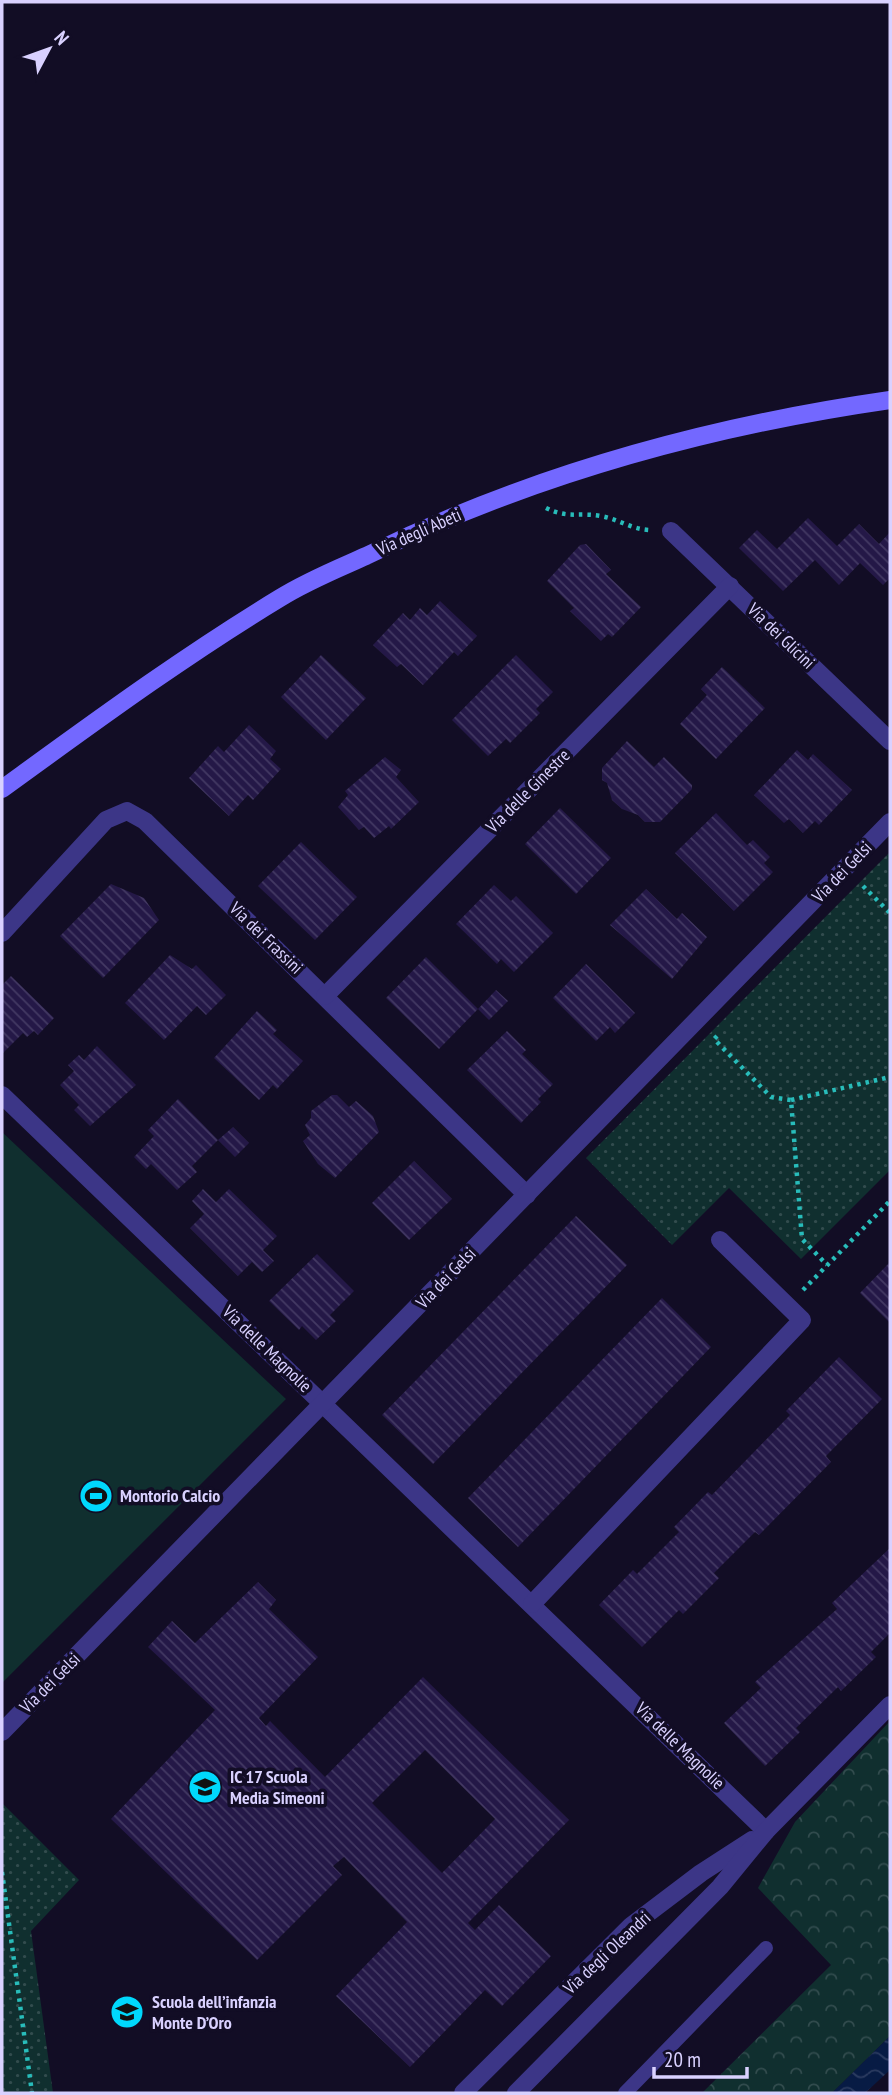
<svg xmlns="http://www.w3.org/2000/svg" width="892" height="2095" font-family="'PT Sans Narrow',sans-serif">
	<defs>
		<pattern id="green-dots" width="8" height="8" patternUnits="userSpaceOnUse" patternTransform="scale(1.75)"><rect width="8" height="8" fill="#102f2f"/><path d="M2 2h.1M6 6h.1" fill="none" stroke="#324c4e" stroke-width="1.8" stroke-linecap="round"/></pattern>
		<pattern id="forest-crowns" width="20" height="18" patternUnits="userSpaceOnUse" patternTransform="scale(1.75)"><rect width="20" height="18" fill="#102f2f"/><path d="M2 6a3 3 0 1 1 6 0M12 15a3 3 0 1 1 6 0" fill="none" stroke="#324c4e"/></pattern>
		<pattern id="water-waves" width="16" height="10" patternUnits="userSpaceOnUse" patternTransform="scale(1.75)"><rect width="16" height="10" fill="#071b44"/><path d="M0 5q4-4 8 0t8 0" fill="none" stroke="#2b3b60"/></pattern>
		<pattern id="building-back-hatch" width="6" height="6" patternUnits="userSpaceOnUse" patternTransform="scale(1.75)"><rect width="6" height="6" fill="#241847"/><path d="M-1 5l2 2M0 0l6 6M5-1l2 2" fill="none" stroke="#433963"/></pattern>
	</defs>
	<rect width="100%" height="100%" fill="#120d25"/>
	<g fill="url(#green-dots)">
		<path d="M890,852V1170L801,1259L729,1188L672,1245L586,1158Z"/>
		<path d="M2,1803L79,1880L31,1931L53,2093H2Z"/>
	</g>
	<path fill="url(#forest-crowns)" d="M890,1721V2036L832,2093H702L831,1965L758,1888L795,1822Z"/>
	<path fill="#102f2f" d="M2,1132L286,1399L2,1683Z"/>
	<path fill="url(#water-waves)" d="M890,2036V2070L865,2093H832Z"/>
	<g fill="url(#building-back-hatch)" fill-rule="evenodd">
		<path d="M808,518L837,546L859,524L879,544L890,532V578L883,585L860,563L839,585L815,560L783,591L739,548L757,530L777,549Z"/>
		<path d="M586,544L611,570L606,574L641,607L612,637L608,634L601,641L570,611L574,608L547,581L580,545Z"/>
		<path d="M440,601L477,636L458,656L454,652L423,685L401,664L397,667L373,645L403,613L410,620L420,608L427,615Z"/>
		<path d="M321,655L366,698L326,740L281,697Z"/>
		<path d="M516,655L553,692L536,709L540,713L510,743L506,739L488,756L452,720Z"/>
		<path d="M722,667L765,708L716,759L680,724L707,695L701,689Z"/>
		<path d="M249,725L276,751L270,759L281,769L253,800L248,795L229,816L189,778L218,746L224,752Z"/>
		<path d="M627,741L654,767L664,757L692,785V789L660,822H645L638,815L622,809L612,800L607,783L602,780V768Z"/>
		<path d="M797,750L808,760L813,754L852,790L819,825L815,821L803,833L789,819L784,823L754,795Z"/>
		<path d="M385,757L401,770L396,777L419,802L391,829L389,826L374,838L364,827L359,830L338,807L348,795L345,791Z"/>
		<path d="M560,808L611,858L576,894L525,844Z"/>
		<path d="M716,813L747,845L753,840L770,857L764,863L773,872L734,911L675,853Z"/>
		<path d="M301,842L357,897L315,940L258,886Z"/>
		<path d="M111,884L144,898L159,920L103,978L60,936Z"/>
		<path d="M494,885L511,901L516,896L553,933L514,972L501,959L497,964L456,924Z"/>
		<path d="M646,889L677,919L682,913L707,937L672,979L610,925Z"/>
		<path d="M170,955L192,969L196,965L226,995L206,1015L197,1006L164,1040L125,1003Z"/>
		<path d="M426,957L478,1009L439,1049L386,998Z"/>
		<path d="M586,964L635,1013L615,1033L610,1027L596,1041L553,998Z"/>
		<path d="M11,976L54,1018L38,1035L34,1031L27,1037L23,1033L2,1054V985Z"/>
		<path d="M496,990L508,1001L489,1020L478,1009Z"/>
		<path d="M257,1011L277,1030L273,1034L303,1061L277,1089L273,1085L259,1100L214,1058Z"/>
		<path d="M507,1031L526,1050L522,1054L553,1084L538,1099L541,1102L521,1123L467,1070Z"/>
		<path d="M97,1046L136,1085L90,1126L74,1110L79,1105L60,1085L74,1071L68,1065L79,1055L84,1060Z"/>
		<path d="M332,1095H337L349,1107L356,1101L373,1116L379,1132L335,1178L318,1164L303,1141L310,1135L305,1125L311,1118V1111Z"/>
		<path d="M178,1099L218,1140L233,1127L249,1143L235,1157L218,1140L192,1166L197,1172L177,1190L151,1164L146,1169L134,1157L154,1136L148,1130Z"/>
		<path d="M414,1161L452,1199L409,1240L372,1203Z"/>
		<path d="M203,1189L216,1202L229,1189L277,1236L263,1250L274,1261L262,1272L252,1262L238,1276L190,1228L204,1214L192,1201Z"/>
		<path d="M576,1216L627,1265L433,1464L382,1415Z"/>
		<path d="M317,1254L354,1291L330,1315L336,1321L316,1340L302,1326L299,1330L269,1301Z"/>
		<path d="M890,1262V1323L860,1293Z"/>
		<path d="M662,1298L711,1347L518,1547L468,1498Z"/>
		<path d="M839,1357L882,1399L826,1456L831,1462L759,1535L755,1532L714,1573L719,1578L683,1614L679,1610L642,1647L599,1605L633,1570L637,1574L679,1532L674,1527L708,1492L712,1495L790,1415L786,1411Z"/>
		<path d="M890,1548V1633L871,1652L876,1657L841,1691L838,1687L796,1728L800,1732L765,1766L724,1723L761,1688L755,1682L837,1609L832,1603Z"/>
		<path d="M258,1582L276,1600L269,1609L318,1657L259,1718L266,1726L270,1721L325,1777L423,1677L569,1820L468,1923L475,1930L499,1905L551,1956L502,2006L485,1990L410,2067L336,1996L407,1922L344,1857L333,1866L342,1875L257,1960L111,1819L215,1710L148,1647L172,1621L195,1643ZM425,1750L495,1819L442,1873L372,1803Z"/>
	</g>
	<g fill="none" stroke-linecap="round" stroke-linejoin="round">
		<g stroke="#28bcba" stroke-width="4.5" stroke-dasharray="3.5 5" stroke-linecap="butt">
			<path d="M546,508C568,519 579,512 601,516C618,519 631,529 649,530"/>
			<path d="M863,886L890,913"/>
			<path d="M717,1036L714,1039L771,1097L791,1100L802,1239L827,1265"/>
			<path d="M791,1100L890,1077"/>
			<path d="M803,1290L890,1201"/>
			<path d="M2,1872L32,2093"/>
		</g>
		<path stroke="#3c3687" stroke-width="14" d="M625,2093L766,1948"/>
		<g stroke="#3c3687" stroke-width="18">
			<path d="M671,531L890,741"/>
			<path d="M2,933L106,820L127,811L145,821L527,1195"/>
			<path d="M325,996L730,586"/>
			<path d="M2,1095L766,1831"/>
			<path d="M532,1604L802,1320L720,1240"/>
			<path d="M2,1732L890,822"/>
			<path d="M463,2093L631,1926L701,1873L752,1840"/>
			<path d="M516,2093L720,1887L766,1831L890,1705"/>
		</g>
		<path stroke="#7368ff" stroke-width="18" d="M2,789C93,723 184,656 280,598C307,581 337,569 366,556C531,475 709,426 890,400"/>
	</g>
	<defs>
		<symbol id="stadium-disc" viewBox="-11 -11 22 22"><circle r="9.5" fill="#00d8fc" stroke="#120d25"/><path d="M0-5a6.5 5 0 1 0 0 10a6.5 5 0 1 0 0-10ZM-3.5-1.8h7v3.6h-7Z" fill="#111"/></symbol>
		<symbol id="school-disc" viewBox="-11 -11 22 22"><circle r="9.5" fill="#00d8fc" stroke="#120d25"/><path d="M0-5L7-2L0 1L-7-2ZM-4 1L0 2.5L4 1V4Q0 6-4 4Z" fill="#111"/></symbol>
	</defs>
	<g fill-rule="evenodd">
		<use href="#stadium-disc" x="77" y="1477" width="38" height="38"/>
		<use href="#school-disc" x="186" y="1768" width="38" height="38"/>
		<use href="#school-disc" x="108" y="1993" width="38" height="38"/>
	</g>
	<g text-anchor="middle" stroke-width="7" stroke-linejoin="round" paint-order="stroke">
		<g font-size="18" fill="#d9d1ff" stroke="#120d25">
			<text transform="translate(419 532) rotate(-24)" y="6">Via degli Abeti</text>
			<text transform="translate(781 636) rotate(44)" y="6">Via dei Glicini</text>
			<text transform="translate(528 791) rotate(-45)" y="6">Via delle Ginestre</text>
			<text transform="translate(842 872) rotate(-46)" y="6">Via dei Gelsi</text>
			<text transform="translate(266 938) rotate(44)" y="6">Via dei Frassini</text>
			<text transform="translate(446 1278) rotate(-46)" y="6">Via dei Gelsi</text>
			<text transform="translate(267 1349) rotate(44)" y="6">Via delle Magnolie</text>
			<text transform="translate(50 1683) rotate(-45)" y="6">Via dei Gelsi</text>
			<text transform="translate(680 1746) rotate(44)" y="6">Via delle Magnolie</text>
			<text transform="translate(607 1953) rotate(-43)" y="6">Via degli Oleandri</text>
		</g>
		<g font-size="18" font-weight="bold" fill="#d9d1ff" stroke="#120d25" text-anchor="start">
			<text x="120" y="1502">Montorio Calcio</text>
			<text x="230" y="1783">IC 17 Scuola<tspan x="230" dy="21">Media Simeoni</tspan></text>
			<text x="152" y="2008">Scuola dell’infanzia<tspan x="152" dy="21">Monte D’Oro</tspan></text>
		</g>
	</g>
	<rect width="892" height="2095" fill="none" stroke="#d9d1ff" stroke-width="7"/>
	<g transform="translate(49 49) rotate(49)" stroke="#120d25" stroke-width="5" paint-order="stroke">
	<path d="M0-5L12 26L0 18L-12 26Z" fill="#d9d1ff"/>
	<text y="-10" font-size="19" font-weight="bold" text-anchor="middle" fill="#d9d1ff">N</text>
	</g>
	<path d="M654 2067v10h93v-10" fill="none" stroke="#d9d1ff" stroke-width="3.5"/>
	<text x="664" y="2067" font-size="21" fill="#d9d1ff" stroke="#120d25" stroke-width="5" paint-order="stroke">20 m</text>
</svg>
